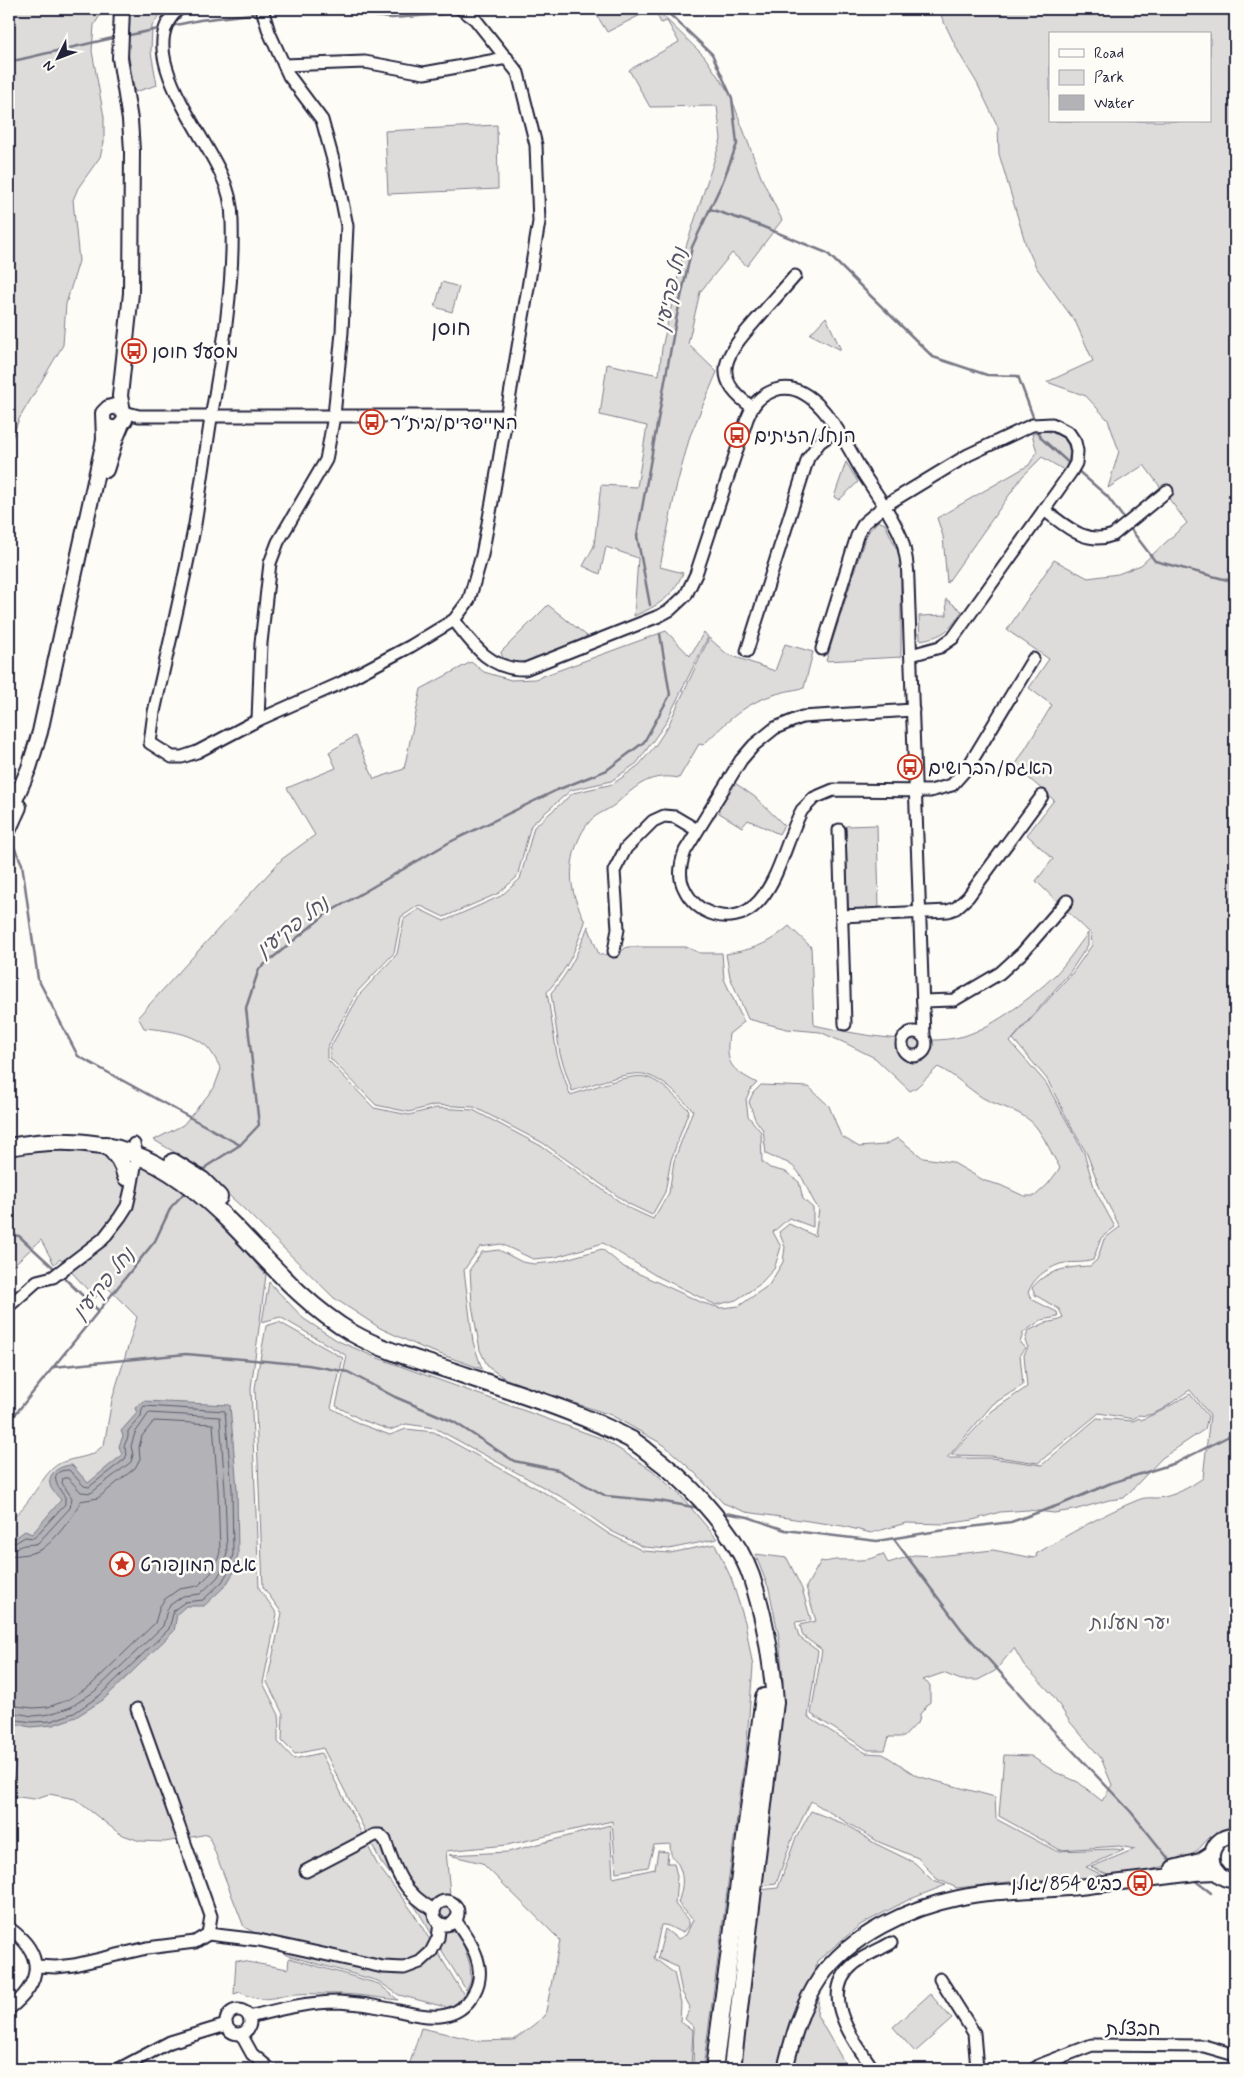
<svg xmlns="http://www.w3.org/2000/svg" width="1244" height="2078" font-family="Mynerve,'Playpen Sans Hebrew',sans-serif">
	<rect width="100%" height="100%" fill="#fdfcf7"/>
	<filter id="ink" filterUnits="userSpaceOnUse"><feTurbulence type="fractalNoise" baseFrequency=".02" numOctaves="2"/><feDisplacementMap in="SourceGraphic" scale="10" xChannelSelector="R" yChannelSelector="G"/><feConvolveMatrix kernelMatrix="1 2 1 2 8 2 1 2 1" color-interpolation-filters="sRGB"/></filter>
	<g filter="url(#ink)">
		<g fill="#dddcdb" stroke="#807f8b" fill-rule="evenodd">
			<path d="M9,9H104L94,25L92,51L104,117V142L100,157L78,188L73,200L79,261L66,304L63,345L19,419L9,446Z"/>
			<path d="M130,9H163L152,26L151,52L157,85L135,92C130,63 123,37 130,9Z"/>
			<path d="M593,9H652L607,32Z"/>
			<path d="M654,9H656L704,56L730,94L761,177L782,220L747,266L732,253L700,292L688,344L717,372L690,436L676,488L660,567L683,573C671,599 659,605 634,616L638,558L606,547L600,574L583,566L594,546L601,485L637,487L647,426L600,415L607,364L659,375L662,348L682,259L721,139L717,106L650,107L629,70L679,42L667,21L661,23Z"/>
			<path d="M940,9H1235V1834C1203,1829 1209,1846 1187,1858C1176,1864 1130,1876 1116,1877C1109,1877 1098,1870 1091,1867L1135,1849L1119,1846L1060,1850L999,1816L1004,1755L1031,1756L1055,1772L1078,1782L1102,1801L1112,1785L1101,1758L1070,1722L1052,1694L1024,1665L1014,1648L995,1671L978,1680H961L943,1673L923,1680L930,1685V1702L920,1714L919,1721L904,1737H889L885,1750H868L811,1714L822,1650L803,1636L800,1625L816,1621L806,1587L821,1561C827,1563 830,1560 836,1560C855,1559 864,1563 883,1554L888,1563L914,1555L938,1556L993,1550L1034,1558L1037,1556L1036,1554C1069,1534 1103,1514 1138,1500C1145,1497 1150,1498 1157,1498C1173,1497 1190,1487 1203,1478L1210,1415L1190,1390C1176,1398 1156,1419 1139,1415L1133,1419L1099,1413L1038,1463L991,1456L951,1455L992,1411L1027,1387L1024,1355L1028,1347L1025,1341L1028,1331L1045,1323L1060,1320L1063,1317L1059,1309L1035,1295L1032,1288C1046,1270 1068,1267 1090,1266L1097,1260L1104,1239L1120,1227L1101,1191L1087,1154L1073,1130L1047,1079L1013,1039L1073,972L1092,945L1091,934L1036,881L1053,859L1027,835L1054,800L1015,766L1052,705L1029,688L1049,659L1007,630L1054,560L1088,578L1118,574L1141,565L1187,523L1144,465L1108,488L1119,451L1108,420L1086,396L1047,382L1093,361L1076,323L1036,267L1026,245L999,154L998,127L977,83L960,55L942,18ZM1050,34H1210V121H1050Z"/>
			<path d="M497,125L498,189L388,194L385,131Z"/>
			<path d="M442,282L459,287L452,312L435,307Z"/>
			<path d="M826,317L841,350L810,334Z"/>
			<path d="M1042,431C1065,432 1077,448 1064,470L1042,457L1022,477L947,583L943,536L937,518L1029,465L1037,452L1032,434Z"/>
			<path d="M846,462L858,482L839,500L834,497Z"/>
			<path d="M878,521L885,524L899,554L901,568V657L826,661L864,541L869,531Z"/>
			<path d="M946,599L962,611C949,631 944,636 920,640L919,616L947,615Z"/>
			<path d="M548,605L587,636C573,643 506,681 501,652Z"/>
			<path d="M666,631L690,656L704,632L708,637L665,724L637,763L611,781L571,790L531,825L517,877L499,893L444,917L419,905L401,917L394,953L357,992L327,1048V1059L374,1108L409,1115L436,1108L473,1110L541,1146L627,1207L653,1219L669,1193L674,1161L693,1110C679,1097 666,1081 647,1075C632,1069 589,1086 572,1091L560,1054L551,993C570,971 578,953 588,926L599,955L617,954L627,947H686L700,953H722L724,979L744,1022L729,1034C725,1065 731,1069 757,1083L751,1089L746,1099L748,1116L761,1132L762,1162L770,1168L786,1172L799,1182L803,1199L813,1208V1227L789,1218L773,1232L781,1247L774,1269L759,1285L736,1300L716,1305L655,1275L603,1243L556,1257L533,1259L501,1244L480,1247L464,1270L473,1342L482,1369L423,1348L380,1328L334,1298L243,1208L196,1165L154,1140L183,1125L214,1088L221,1069C217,1062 212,1051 206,1046C190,1032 164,1030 144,1028L138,1017L282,859L315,835L287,788L336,768L329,752L355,736L374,779L404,769L421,689L471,662L484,672L511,680L535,679Z"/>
			<path d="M709,638L727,654L775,671L785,644L813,652L804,688C753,696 739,710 703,745L699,744L679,778C651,773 638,784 618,802C610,810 597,813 590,821C575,838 568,868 573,890C575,901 581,912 585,922C574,953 569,966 547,992L557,1055L570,1095C588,1090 629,1073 646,1077C663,1082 677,1099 689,1110L671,1160L665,1192L652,1215L629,1204L543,1143L474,1107L435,1105L409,1112L376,1105L330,1058V1048L360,994L397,954L404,919L419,909L444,921L501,896L520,879L534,827L573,793L613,784L639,765L655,746L668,726Z"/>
			<path d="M735,783L755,797L784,825L779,834L748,820L742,827L716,811Z"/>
			<path d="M877,825L879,909H848L846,826Z"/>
			<path d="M789,926L811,947L814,1025C853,1034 926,1047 964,1036C995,1026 1032,997 1055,975C1067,963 1077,947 1088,933V945L1070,972L1010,1042L1046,1083L1084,1153L1095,1190L1115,1227L1101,1238L1093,1260C1082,1264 1071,1261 1060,1264C1046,1269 1033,1278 1028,1293L1033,1300L1057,1312L1058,1317L1041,1320L1023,1333L1020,1343L1025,1348L1020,1354L1023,1385L993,1404L947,1458H991L1042,1465L1097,1418L1133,1421L1139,1418L1141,1420L1161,1411L1190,1394L1208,1416L1205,1429L1162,1458L1124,1498L1109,1500L1074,1510L1054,1513L1028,1510L1000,1512L973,1520L945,1524L906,1523L871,1533L843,1526L746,1512L723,1503L695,1473L664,1445L611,1415L510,1382L488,1367L480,1350L472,1305L470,1269L482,1252L499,1250L522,1262L534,1264L555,1262L602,1249L624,1267L703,1303L721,1308L739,1306L769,1285L783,1262L785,1247L779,1232L789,1224L815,1236L819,1209C807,1195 805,1172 788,1163C782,1160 773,1158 766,1154L763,1130L755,1119L749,1102L753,1093L761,1085L809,1087L829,1106L841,1136L859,1147L884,1145L898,1138L923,1158L952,1162L985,1181L1000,1185L1024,1196H1035L1048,1184L1060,1168C1052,1155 1046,1140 1037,1128C1025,1111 999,1107 983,1098C967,1088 955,1075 938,1067L917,1087L910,1091L875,1058L845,1043L820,1032L787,1029L748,1019L730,977L726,954C754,949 767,945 789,926Z"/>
			<path d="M78,1147C102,1152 127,1159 151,1169C198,1191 232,1238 266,1275L251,1388L259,1588L277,1614L263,1683L279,1715L280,1727L278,1728V1742L294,1759L321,1753L377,1864L412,1911L464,1995L455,2005L449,2008L399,1995L378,1981L286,1955L264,1938L244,1927L208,1834L165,1842L140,1841L120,1834L75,1799L49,1794L34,1799L11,1796L16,1762L9,1759V1519C25,1512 38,1483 52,1469C63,1458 78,1460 92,1454C96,1452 100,1448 104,1445L112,1400L137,1317L106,1286L95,1298L60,1259L54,1264L41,1240L9,1269V1155L32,1149Z"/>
			<path d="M269,1282L304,1319L338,1341L375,1357L603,1439L652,1470L681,1496L717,1539L669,1549L644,1547L611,1531L567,1500L435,1428L406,1424L390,1430L362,1420L336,1406L347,1356L280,1317L262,1322Z"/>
			<path d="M279,1322L343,1358L331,1408L360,1424L390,1435L406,1429L434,1432L565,1504L609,1534L643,1551L670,1553L715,1544L731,1578L745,1622L753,1667L746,1751L703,2069H693L694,2027L685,2019L690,2007L682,1992L677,1967L658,1958L665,1929L678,1939L686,1935L693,1920L678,1903C682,1890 685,1879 679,1866C673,1854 671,1862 670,1844L654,1845L648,1867L616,1872L612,1821L507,1845L446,1851L451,1905L470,1965L471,1980L466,1990L416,1908L381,1862L323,1748L295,1754L282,1741L283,1714L267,1682L282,1613L263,1587L255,1388L266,1326Z"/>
			<path d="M755,1554L787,1558L802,1589L811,1620L795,1622L799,1637L818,1651L808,1717L866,1753L883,1754L917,1776L995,1797L996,1819L1056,1851L1115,1849L1124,1850L1086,1867L1110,1879L1060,1886L1017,1881L957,1888L937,1879L918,1858L879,1842L811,1801L792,1839L776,1884L761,1886L781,1722L783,1681L779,1637L769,1589Z"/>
			<path d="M811,1811L847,1825L874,1843L915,1863L933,1881L946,1885L908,1900L860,1925L817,1961L807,1998L792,2026L777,2069H740L759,1890L778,1888L795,1840Z"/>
			<path d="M610,1825L613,1878L655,1869L658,1851L668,1852L667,1863H674L677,1876L675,1904L688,1920V1926L683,1932C674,1931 670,1924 661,1925L654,1958L674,1973L681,2003L680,2022L693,2030L691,2069H408L421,2028L479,2041L514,2040L545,2016L560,1940L482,1863L449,1855L508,1852Z"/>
			<path d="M289,1958L379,1984L398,2000C373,1997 349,1993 324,1994C315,1994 306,1993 297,1994C272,1996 265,2005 240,1992L234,1994L236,1960L288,1969Z"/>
			<path d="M930,1994L952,2019L915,2052L893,2027Z"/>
			<path d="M819,1997L817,2015L848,2069H790L804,2023Z"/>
		</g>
		<path fill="#b2b2b7" stroke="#787885" d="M143,1401L230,1405L237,1489L238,1555L234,1572L226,1585L204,1606H186L177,1614L174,1631L103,1700L76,1717L53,1725L31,1727L9,1723V1531L15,1538L25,1531L32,1534L61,1500C59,1497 53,1492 51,1488C45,1474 60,1465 72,1465L88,1483L122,1455L119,1446L123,1436L121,1431L137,1413L135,1408Z"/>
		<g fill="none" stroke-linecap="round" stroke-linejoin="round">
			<g stroke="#5c5c6d" stroke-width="1">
				<path d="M9,1539L15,1543L25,1537L34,1538L65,1504V1497C58,1488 46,1470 69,1470L84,1486L89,1487L125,1459L127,1454L124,1446L128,1437V1431L141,1416L142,1409L144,1406L225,1411L232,1489L233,1554L229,1570L222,1582L203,1600L185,1602L174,1610L169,1629L99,1696L74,1713L51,1721L32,1722L9,1719"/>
				<path d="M9,1547C17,1550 18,1546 25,1545C30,1544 33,1545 38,1543L70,1508L72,1498L62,1483L63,1478H68L81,1492L91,1493L131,1462L133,1455L131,1446L135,1433L149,1413L220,1417L225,1490L227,1553L223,1568L217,1578L200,1594L183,1596L170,1605L167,1610L163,1626L95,1691L71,1707L50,1714L33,1716L9,1712"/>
				<path d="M9,1555C15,1557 37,1553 42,1549C53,1542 77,1513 80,1501L98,1498L135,1468L140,1459L139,1447L142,1436L154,1421L213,1424L218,1490L220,1552L216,1565L211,1573L198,1586L179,1589L165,1599L160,1606L155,1623L91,1685L68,1700L48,1707L33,1708L9,1705"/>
			</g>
			<g stroke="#787885" stroke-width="2.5">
				<path d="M315,9L392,18L458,13"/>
				<path d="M268,12L300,9"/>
				<path d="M471,12L502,9"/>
				<path d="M171,26L200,20L260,13"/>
				<path d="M125,36L163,28"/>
				<path d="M9,62L117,37"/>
				<path d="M710,209L761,226L827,253L933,357L987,375L1018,376L1035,422"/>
				<path d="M1037,427L1041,438L1071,465"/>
				<path d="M1077,470L1107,496L1125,520"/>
				<path d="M1129,527L1155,561L1235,582"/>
				<path d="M650,605L637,536L676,320L692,247L723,181L737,144L732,98L712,54L664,9"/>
				<path d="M9,836L22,864L38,979L78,1056L240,1145"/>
				<path d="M201,1173L207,1166L240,1145L259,1125L246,1008L259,969L326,914L450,842L557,790L607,770L644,742L670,695L660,634"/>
				<path d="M9,1234L19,1236L56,1270"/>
				<path d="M62,1276L98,1310"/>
				<path d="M53,1367L186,1354L308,1365L348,1372L395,1397L454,1422L514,1461L558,1470L606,1496L659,1501L699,1508"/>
				<path d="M9,1422L155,1241L171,1207L186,1191"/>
				<path d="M719,1512L748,1517L785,1530L877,1541L938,1531L1011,1522L1062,1504L1111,1483L1176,1463L1235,1433"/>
				<path d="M894,1539L962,1630L1033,1709L1131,1812L1172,1863"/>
				<path d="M1193,1879L1211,1893"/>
			</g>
			<defs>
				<g id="minor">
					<path d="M179,9C131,48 203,132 221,174C228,188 232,205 232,221C234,285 223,349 212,412C206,449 201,487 195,524C183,587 168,649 154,712L150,743L172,757H182L197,752L258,720L341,683L411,646L454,620L469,600L482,555L492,502L539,222L536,145L518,73L475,19L461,9"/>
					<path d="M284,65L365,62L424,73L507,58"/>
					<path d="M752,407C706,376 729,351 757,319C769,305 782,291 795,276"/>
					<path d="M124,412L139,416H506"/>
					<path d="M1044,510C1065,525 1085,546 1113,535L1167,491"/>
					<path d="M454,620C473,645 490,670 525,669L659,616L670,610L686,595L696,574L747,419C753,404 759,396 775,390C816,376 847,447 864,475C877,495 892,515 901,537C906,552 908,566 908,582L924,1037"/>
					<path d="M822,649L857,536L864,523L884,506L968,455L1032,425L1052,424L1069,433L1075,442L1077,451L1076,463L1071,472L953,638L940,647L911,655"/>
					<path d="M747,651L808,458L820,442L837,430"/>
					<path d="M913,710L802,717L775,728L754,745L741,760L685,851C681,862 678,877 684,888C696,915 731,926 754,906C779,884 786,839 802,810L814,798L833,790L930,791L952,785L968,767L1033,659"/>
					<path d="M258,720L261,643L270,563L278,542L326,460L334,416L342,332L347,226L335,167L322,120L289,76L269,32L262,9"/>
					<path d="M839,830L845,1024"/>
					<path d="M842,916L948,911L956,908L968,897L1042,796"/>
					<path d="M614,951L618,929L614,871L626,848L653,821L664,816L675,817L697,830"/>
					<path d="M923,1001L954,1000L1000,973L1023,952L1067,901"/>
					<circle cx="914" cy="1044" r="12"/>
					<path d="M9,1306L37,1281L53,1277L103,1239L120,1217L127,1206L131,1189L137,1155L134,1144"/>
					<path d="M137,1709L211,1916L208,1934"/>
					<path d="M306,1871L375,1835H380L385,1840C396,1872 403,1893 434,1910"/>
					<circle cx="446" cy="1913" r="12"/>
					<path d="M9,1928C45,1954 43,1982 9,2009"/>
					<path d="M36,1966L56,1967L74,1965L147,1948L195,1942L208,1934L259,1940L383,1967L404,1968L420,1962L431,1952L438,1938L440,1923"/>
					<path d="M940,1979L974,2033L977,2069"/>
					<circle cx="238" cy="2022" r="12"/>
					<path d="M249,2017C279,2009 308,2002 339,2002C355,2003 370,2005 385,2008C416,2014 455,2029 474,1993C489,1967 470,1941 455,1920"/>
					<path d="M241,2034L252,2054L270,2069"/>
					<path d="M119,2069L170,2042L226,2025"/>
					<path d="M873,2069C854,2041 817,1994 854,1964C865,1955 879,1950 891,1943"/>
					<path d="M1034,2069L1040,2065L1092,2045L1204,2046L1235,2055"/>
				</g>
				<g id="major">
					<path d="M122,9L120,58L130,120L132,151L131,293L120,396L123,411"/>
					<path d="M106,470L116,438L121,426"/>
					<path d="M9,814L29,768L40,732L104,440L103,413L108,408L115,406L124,412L125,420L118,428H110L104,424"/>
					<path d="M9,829L19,807"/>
					<path d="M1235,1836C1204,1835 1204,1881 1235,1880"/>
					<path d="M1173,1868L1200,1861L1211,1854"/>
					<path d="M785,2069C793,2037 801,2006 820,1978C850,1935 909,1908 958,1898C994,1890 1031,1891 1068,1888C1110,1884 1153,1878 1195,1873L1217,1872"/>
				</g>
				<g id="highway">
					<path d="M106,1145C117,1154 123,1163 126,1177"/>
					<path d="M9,1147C106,1129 166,1156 234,1226C271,1264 306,1306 352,1333C387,1353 430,1363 467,1376C522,1395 579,1412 630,1439C642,1446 652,1456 663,1464C696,1490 737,1536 751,1576C765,1617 772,1660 775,1702L732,2069"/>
					<path d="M173,1162L202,1180L219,1197"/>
					<path d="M714,2069L764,1697"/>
				</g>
			</defs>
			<use href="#minor" stroke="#22223b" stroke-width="15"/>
			<use href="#major" stroke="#22223b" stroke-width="18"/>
			<use href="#highway" stroke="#22223b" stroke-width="20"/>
			<use href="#minor" stroke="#fdfcf7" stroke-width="11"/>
			<use href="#major" stroke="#fdfcf7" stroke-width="14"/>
			<use href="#highway" stroke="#fdfcf7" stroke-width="16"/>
		</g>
	</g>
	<defs>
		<symbol id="bus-ring" viewBox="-11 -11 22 22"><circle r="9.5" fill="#fdfcf7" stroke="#c8321e" stroke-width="1.5"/><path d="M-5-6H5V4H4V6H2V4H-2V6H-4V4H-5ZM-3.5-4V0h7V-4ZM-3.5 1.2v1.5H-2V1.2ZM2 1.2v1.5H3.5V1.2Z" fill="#c8321e"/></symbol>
		<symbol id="sight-ring" viewBox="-11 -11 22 22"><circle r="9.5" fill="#fdfcf7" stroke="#c8321e" stroke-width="1.5"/><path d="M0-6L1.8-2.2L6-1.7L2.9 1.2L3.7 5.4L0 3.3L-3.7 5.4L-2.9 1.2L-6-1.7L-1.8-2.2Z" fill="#c8321e"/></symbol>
	</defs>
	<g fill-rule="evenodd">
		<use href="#bus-ring" x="120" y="337" width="28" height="28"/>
		<use href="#bus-ring" x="358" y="408" width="28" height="28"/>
		<use href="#bus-ring" x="723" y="421" width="28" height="28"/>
		<use href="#bus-ring" x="896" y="753" width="28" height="28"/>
		<use href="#sight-ring" x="108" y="1550" width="28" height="28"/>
		<use href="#bus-ring" x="1126" y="1869" width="28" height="28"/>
	</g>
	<g text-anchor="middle" stroke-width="5" stroke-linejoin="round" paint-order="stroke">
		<g font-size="19" fill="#22223b" stroke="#fdfcf7" text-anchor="start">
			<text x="152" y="358">מסעף חוסן</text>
			<text x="390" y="429">המייסדים/בית״ר</text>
			<text x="754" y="442">הנחל/הזיתים</text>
			<text x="928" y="774">האגם/הברושים</text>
			<text x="140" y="1571">אגם המונפורט</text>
			<text x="1122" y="1890" text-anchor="end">כביש 854/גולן</text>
		</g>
		<g font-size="19" fill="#5a5a6b" stroke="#fdfcf7">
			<text x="1130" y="1629">יער מעלות</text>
		</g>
		<g font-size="19" fill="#22223b" stroke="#fdfcf7">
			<text x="1133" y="2035">חבצלת</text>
		</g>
		<g font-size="20" font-style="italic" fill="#545466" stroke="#fdfcf7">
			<text transform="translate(670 289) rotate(-77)" y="7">נחל פקיעין</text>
			<text transform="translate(292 926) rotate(-38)" y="7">נחל פקיעין</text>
			<text transform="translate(103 1283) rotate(-51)" y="7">נחל פקיעין</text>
		</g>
		<g font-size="21" fill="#22223b" stroke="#fdfcf7">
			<text x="451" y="335">חוסן</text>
		</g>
	</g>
	<rect width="1244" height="2078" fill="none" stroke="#fdfcf7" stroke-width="30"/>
	<rect x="15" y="15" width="1214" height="2048" fill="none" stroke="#22223b" stroke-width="2" filter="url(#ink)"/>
	<rect x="1049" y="32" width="162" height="90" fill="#fdfcf7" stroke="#a5a5ac"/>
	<rect x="1059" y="49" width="25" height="8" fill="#fdfcf7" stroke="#a5a5ac"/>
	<text x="1094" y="58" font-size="15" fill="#22223b">Road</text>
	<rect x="1059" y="70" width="25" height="15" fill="#dddcdb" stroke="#a5a5ac"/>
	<text x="1094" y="82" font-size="15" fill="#22223b">Park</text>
	<rect x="1059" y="95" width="25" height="15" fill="#b2b2b7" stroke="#a5a5ac"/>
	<text x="1094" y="108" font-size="15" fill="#22223b">Water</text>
	<g transform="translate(58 58) rotate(228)" stroke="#fdfcf7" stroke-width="4" paint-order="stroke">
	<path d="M0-4L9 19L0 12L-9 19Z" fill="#22223b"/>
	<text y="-8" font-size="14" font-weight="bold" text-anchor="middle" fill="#22223b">N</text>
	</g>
</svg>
